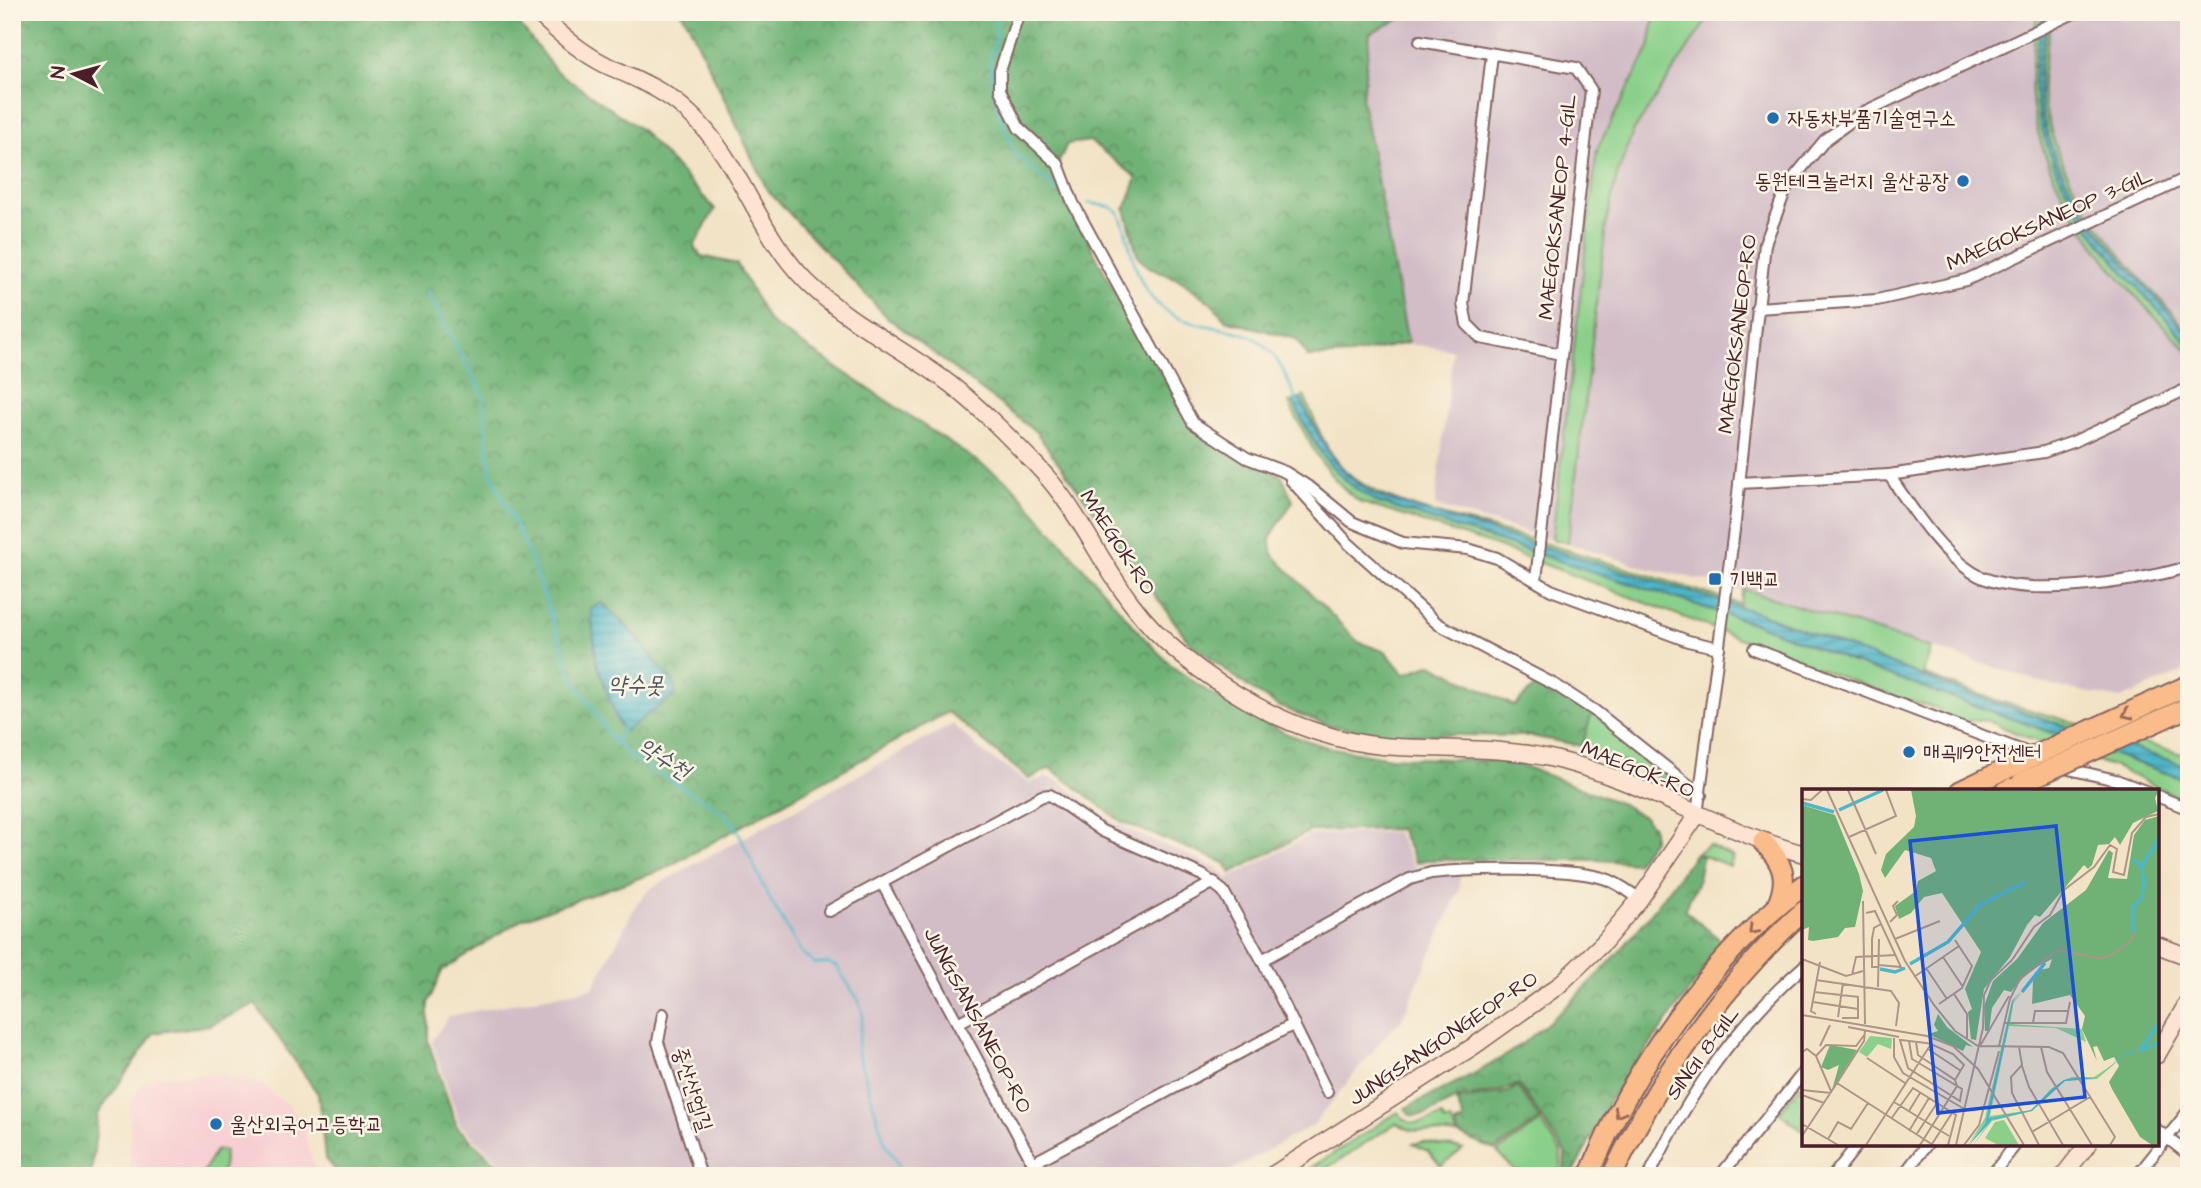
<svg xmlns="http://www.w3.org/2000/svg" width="2201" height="1188" font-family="'Architects Daughter','Poor Story',sans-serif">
	<defs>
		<pattern id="forest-crowns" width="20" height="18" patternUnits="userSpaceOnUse" patternTransform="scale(1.75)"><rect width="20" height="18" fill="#70b276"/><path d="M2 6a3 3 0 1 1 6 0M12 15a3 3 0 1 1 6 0" fill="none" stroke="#5e9061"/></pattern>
		<pattern id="park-dots" width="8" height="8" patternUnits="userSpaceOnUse" patternTransform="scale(1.75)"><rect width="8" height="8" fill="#8bd08a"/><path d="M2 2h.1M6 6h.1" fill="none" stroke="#79b277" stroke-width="1.8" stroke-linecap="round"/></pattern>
		<pattern id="water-rules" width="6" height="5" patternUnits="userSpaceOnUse" patternTransform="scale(1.75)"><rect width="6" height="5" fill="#4db7ca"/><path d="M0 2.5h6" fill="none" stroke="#4294a4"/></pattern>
	</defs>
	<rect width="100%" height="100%" fill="#fcf5e5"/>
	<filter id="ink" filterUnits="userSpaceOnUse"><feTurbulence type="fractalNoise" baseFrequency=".0143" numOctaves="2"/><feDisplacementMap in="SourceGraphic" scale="14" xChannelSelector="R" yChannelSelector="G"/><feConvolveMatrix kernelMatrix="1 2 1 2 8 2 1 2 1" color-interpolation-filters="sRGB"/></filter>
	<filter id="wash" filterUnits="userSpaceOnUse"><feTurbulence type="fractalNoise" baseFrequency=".00686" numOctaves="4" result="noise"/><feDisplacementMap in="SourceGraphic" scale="28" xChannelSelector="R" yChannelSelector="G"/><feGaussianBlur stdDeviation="1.57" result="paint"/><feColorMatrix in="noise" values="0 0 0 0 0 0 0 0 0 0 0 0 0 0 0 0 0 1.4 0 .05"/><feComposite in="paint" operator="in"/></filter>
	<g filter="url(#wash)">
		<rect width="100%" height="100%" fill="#f2e3c6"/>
		<path fill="#f7cfd3" d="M223,1074L262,1085L291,1108L303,1128L313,1165L319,1176H130V1102L142,1084L159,1076Z"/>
		<g fill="#d2bdc7">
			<path d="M1415,12H1655L1649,48L1597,149L1552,539L1435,506L1453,350L1408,344L1363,101L1370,33Z"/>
			<path d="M1712,12H2189V669L2121,699L2054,686L1743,589L1646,568L1568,543L1606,225L1617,175L1633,132Z"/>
			<path d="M953,724L982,752L1029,783L1046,777L1059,781L1116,824L1217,868L1228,879L1310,835L1396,832L1415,868L1430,863H1461L1459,890L1401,1021L1391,1029L1313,1125L1221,1176H515L460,1125L432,1041L449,1016L593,988L637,903L651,888Z"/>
		</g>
		<g fill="#8bd08a" stroke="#6a785a" stroke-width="2">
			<path d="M1655,12H1712L1633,132L1617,175L1606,225L1568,543L1552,539L1597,149L1649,48Z"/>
			<path d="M2037,12H2044C2039,37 2034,61 2035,87C2042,191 2122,272 2189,344V351C2125,290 2049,203 2034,113C2028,80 2034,46 2037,12Z"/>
			<path d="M2049,12C2054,20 2040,72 2042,89C2054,186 2116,252 2179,320L2189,335C2125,263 2045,190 2039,87C2038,62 2045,37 2049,12Z"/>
			<path d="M1304,396C1317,425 1327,457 1353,477C1394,509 1463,519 1512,534C1589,556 1664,580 1740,604L1743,589L1931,648L1923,674L1992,699L2189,756V767L1969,694L1759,613L1380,497C1337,476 1320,440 1300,398Z"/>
			<path d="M1293,401C1314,447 1333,479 1379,503L1756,624L1865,667L2189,781V793L2184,800L2115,767L2033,740L1988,721L1979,719L1961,723L1942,715L1939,709L1897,698L1493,545L1360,502C1324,476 1308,441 1289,403Z"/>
			<path d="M1592,712L1679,783H1673L1582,746Z"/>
			<path d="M1709,845L1733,857L1730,866L1696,853Z"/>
			<path d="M1398,1112C1408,1130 1426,1122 1442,1116L1445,1122L1450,1120L1458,1135L1410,1130L1396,1123L1315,1176H1298Z"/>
			<path d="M1541,1122L1561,1152V1176H1520L1497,1152Z"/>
			<path d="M1423,1142L1463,1149L1441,1166L1428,1151L1413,1144Z"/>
			<path d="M216,1150L225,1151L222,1176H201Z"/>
		</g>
		<g fill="url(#forest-crowns)" stroke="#5d6850" stroke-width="2">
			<path d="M12,12H510L556,71L640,129L715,209L694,246L701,256L737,264L769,322L1011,484L1145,639L1173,667L1210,693L1287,734L1327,747L1385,757L1511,761L1624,805L1645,818L1653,827V840L1636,863L1598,860H1425L1416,863L1400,829L1310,831L1231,873L1225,863L1122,822L1050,768L1029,779L948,712L662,870L522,919L442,971L428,1003V1041L457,1127L510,1176H341L325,1158L318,1094L255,1004L210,1025L154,1033L98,1114L91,1176H12Z"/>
			<path d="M681,12H1415L1370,33L1362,101L1408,343L1350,355L1308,357L1296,339L1226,320L1211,303L1180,280L1147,266L1138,257L1125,209L1137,178L1090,141L1067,144L1054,172L1119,301L1145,339L1193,429L1203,438L1282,476L1293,501L1270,538L1273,555L1358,642L1386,652L1404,674L1432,664L1514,706L1540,682L1592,712L1582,746L1531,736L1380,734L1327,725L1278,706L1252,690L1190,643L1036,432L888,318L767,190L689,24Z"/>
			<path d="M1695,853L1702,857L1697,884L1684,910L1724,943L1610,1100L1572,1176H1564L1565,1153L1519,1084C1500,1094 1480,1093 1460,1098C1442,1103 1430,1119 1410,1115L1405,1108C1444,1088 1488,1070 1523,1043C1591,991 1646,924 1695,853Z"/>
			<path d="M1518,1086L1540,1120L1495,1150L1459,1135L1455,1124L1464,1120L1456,1101L1508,1092Z"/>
		</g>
		<path fill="url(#park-dots)" stroke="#6a785a" stroke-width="2" d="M1804,1081V1132L1779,1112Z"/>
		<g fill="url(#water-rules)" stroke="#4c6b7a" stroke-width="2">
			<path d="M2044,12H2049C2045,37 2038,62 2039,87C2045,190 2125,263 2189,335V344C2122,271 2042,192 2035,87C2034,61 2039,37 2044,12Z"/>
			<path d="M1300,398C1320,440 1337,476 1380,497L1759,613L1969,694L2189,767V781L1865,667L1756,624L1379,503C1334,480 1314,446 1293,401Z"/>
			<path d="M602,603L634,634L675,685V695L625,731L618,723L596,660L591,608Z"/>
		</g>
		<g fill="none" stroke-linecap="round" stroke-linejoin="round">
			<g stroke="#4db7ca" stroke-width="2.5">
				<path d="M1005,12L995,23L996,37L990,62L999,114L1014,153L1059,192"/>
				<path d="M1089,203L1111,207L1119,213C1132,242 1131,272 1152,298C1185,338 1239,317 1268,349C1282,364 1289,383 1297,401"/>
				<path d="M426,290L483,395L490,471L528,551L572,676L611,738L632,758L718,809L735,825L767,894L801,952L815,964L828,963L837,967L859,1001L863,1016L857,1050L885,1143L905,1176"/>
				<path d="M616,743L623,728"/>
			</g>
		</g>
	</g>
	<g filter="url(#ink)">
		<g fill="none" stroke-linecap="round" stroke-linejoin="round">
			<defs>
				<g id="street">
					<path d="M1019,12L1000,71V90L1019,128L1058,164L1073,203L1193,423L1247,458L1285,472L1312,489L1352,522L1403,543L1468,549L1497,558L1551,590L1688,641L1719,648"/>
					<path d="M1420,41L1576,68L1591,90L1536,580"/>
					<path d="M1492,54L1463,304L1467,324L1481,338L1561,354"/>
					<path d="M1757,308L1877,300L1966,280L2189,177"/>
					<path d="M1889,475L2044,452L2073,442L2189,388"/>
					<path d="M1291,480L1348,543L1438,624L1557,686L1595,711L1701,795"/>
					<path d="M1739,483L1889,475C1912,508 1938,550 1972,572C2018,602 2138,581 2189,567"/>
					<path d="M1754,649L2036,756"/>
					<path d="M2060,767L2116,780L2145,791"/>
					<path d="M2157,796L2189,809"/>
					<path d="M1697,815L1735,522L1765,244L1787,186L1825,140L1862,113L2076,12"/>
					<path d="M882,883L1040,1176"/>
					<path d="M829,911L1042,796L1050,795L1102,831L1202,875L1223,891L1262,960L1327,1092"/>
					<path d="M1262,960L1410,879L1431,873C1471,869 1565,867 1603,878C1617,882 1628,891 1640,899"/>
					<path d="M663,1014L658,1042L701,1176"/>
					<path d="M958,1023L1214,882"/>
					<path d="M2157,1130L2189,1155"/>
					<path d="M1033,1163L1294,1024"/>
					<path d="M1649,1176C1688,1095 1736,1025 1804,966"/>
					<path d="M1720,1176L1804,1072"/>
					<path d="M1833,1176L1858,1144"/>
					<path d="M1903,1176L1927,1144"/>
					<path d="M1991,1176L2016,1144"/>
					<path d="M2137,1176L2189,1110"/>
				</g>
				<g id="secondary">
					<path d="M537,12C557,32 580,52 606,65C636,79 665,90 689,113C741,160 757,233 807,282C850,324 903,348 950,384C981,408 1010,438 1037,466C1077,507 1098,559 1132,604C1162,645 1211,680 1255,705C1293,726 1339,742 1383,746C1442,751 1500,745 1558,760C1641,780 1719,831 1804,854"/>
					<path d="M2157,945L2189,957"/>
					<path d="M2157,1055L2189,1000"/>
					<path d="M1271,1176L1474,1046L1558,986L1604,942L1640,899L1697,815"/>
					<path d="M2063,1176L2088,1144"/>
				</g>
				<g id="highway">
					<path d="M1960,791L2006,769"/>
					<path d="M2006,791L2021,783"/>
					<path d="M1763,842C1784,863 1789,879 1777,906"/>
					<path d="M1589,1176C1633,1066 1710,957 1804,885"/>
					<path d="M1612,1176C1647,1101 1689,1035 1743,973C1762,952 1782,929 1804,911"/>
				</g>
			</defs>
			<use href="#street" stroke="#856461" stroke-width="14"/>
			<use href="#secondary" stroke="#856461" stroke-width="19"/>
			<use href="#highway" stroke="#856461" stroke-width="23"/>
			<use href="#street" stroke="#fff" stroke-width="10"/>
			<use href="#secondary" stroke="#fde4d0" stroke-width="16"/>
			<use href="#highway" stroke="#f9bc8a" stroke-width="19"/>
			<defs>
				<g id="highway-bridge">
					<path d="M2006,769L2189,685"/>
					<path d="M2021,783L2189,707"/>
				</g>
			</defs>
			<use href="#highway-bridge" stroke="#856461" stroke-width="23" stroke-linecap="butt"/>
			<use href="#highway-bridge" stroke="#f9bc8a" stroke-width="19"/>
		</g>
		<defs><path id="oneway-chevron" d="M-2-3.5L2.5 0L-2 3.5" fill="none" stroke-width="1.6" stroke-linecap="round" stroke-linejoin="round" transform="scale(1.75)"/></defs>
		<g stroke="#996656">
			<use href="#oneway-chevron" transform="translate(2127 714) rotate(155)"/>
			<use href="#oneway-chevron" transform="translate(1753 930) rotate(134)"/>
			<use href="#oneway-chevron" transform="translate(1619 1113) rotate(120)"/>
		</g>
	</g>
	<g fill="#1f6fb2" stroke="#fcf5e5" stroke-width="2.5">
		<circle cx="1773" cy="118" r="7"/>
		<circle cx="1963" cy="181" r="7"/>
		<rect x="1708" y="572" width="14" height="14" rx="3.5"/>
		<circle cx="1909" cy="752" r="7"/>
		<circle cx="216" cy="1124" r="7"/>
	</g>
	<g text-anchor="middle" stroke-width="5" stroke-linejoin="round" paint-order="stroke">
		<g font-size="21" fill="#4a1f2b" stroke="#fcf5e5" text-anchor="start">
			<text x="1787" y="125">자동차부품기술연구소</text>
			<text x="1949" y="188" text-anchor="end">동원테크놀러지 울산공장</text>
			<text x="1729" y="586">기백교</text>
			<text x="1923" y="759">매곡119안전센터</text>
			<text x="230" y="1131">울산외국어고등학교</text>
		</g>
		<g font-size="21" fill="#4a1f2b" stroke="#fcf5e5">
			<text transform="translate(1557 207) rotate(-84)" y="7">MAEGOKSANEOP 4-GIL</text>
			<text transform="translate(2049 219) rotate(-24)" y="7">MAEGOKSANEOP 3-GIL</text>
			<text transform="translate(1737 334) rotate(-83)" y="7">MAEGOKSANEOP-RO</text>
			<text transform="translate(1118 542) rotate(57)" y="7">MAEGOK-RO</text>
			<text transform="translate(1638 769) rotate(22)" y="7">MAEGOK-RO</text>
			<text transform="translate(978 1020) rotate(62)" y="7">JUNGSANSANEOP-RO</text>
			<text transform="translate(1443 1038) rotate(-34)" y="7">JUNGSANGONGEOP-RO</text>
			<text transform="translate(1702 1053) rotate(-54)" y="7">SINGI 8-GIL</text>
			<text transform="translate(693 1089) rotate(72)" y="7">중산산업1길</text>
		</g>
		<g font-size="23" font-style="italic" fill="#4b5463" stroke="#fcf5e5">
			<text x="636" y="692">약수못</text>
			<text transform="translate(665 758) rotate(33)" y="8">약수천</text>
		</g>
	</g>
	<g transform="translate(1802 789)">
		<rect width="357" height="357" fill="#f2e3c6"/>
		<path d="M221,201L212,211L208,235L280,240L284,253L254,239L207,237L188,327L229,321L249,300L262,291L270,288H292L316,272L295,290L263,292L230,322L190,332L171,356L188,332L201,327L187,329L204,245L183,334L166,356L183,329L210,211Z" fill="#8bd08a"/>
		<path d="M109,1H357L353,9L356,22L331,34L318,56L313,48L307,55L296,56L290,76L286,80L282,76L238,128L233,126L225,136L208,168L182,200L174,251L169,250L166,223L170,220L163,200L179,163L140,104L122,108L109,124L97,130L93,117L114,102L116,92L134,82L129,69L103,61L83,89L79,81L84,65L112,38L114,27ZM0,16L33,26L57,85L61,102L53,138L43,139L36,148L11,152L6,151L7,138L0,141ZM357,27V356H350L338,348L310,300L307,293L317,277L312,268L302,272L295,257L291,258L295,272L280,240L283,227L268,206L230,215L231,192L237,181L247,179L250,170L227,182L209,203L202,201L190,219L187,242H183L182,217L191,192L215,170L241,134L284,101L307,61L311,64L306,89L325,90L332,46L343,31ZM136,225L145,238L171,258L164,256L161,262L126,245L136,242L132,236ZM28,256L55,261L30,301L37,276L26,281L19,278Z" fill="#70b276"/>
		<path d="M68,247L90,249L89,260L76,255L65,268L57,263ZM202,331L217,356H196L183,349L193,333Z" fill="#8bd08a"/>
		<path d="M222,202L211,214L187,329L229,321L250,300L262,291L273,289H295L321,266L326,263L337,262L322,266L295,289L263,292L230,322L190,331L167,356L183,334L210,214Z" fill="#4db7ca"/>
		<path fill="none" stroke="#4db7ca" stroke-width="3.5" d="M0,14L32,23M37,21L81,1M331,70L340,78L342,93L340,108L331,118V143M340,77L357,50M108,175L146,153L178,116L224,93M78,180L93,183L103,179M220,203L243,174M338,261L357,234M337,262L357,254"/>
		<path fill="none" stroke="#af9588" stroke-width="2" d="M25,1L103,172L132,216L153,242L176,257L247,258L261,264L313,348L308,356M46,1L74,65M0,10L9,11L20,1M47,48L94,27L84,1M61,112L63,235M64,124L73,122L99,178L77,176M88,133L95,126L91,117L96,112M93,150L138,132M141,168L161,198M0,170L44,187L61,182M77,178H70V150L72,139L79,135M124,179L145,210M50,186L54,168L94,166M112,188L157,157M14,191L89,202L97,214L94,237M76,198L77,150M12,203L57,208M152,205L165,225V251M11,213L56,220M137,215L160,199L170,177L153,151M14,225L9,222L18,173M0,226L125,247L151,257L176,280L222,356M36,228L41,194M40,229H56V208M203,234H264L268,213M231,234L233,222H267M46,238L97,248M63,242L62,252L35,294L131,356M92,249V268L101,284L164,321M107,252L110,270L160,300L158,312L106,279L98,251H99L124,254L129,255L151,265L162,276L153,291M114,253L116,266L153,291L155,297L118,356M18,257L28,236M178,257L207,207M197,257L208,210L218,190L256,161L297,169L308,167L329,152L333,143M217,258L220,276L209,288L210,304L237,356M239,258L245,283L290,356M126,260L159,282M0,263L5,260L14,267L29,302M14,267L24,256L54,257L63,245M65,269L103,294M220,277L227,298L261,356M0,301L29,304M0,306L22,314M92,313L147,347M107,322L118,304M89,330L111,299L154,326L146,356M0,335L36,356M107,342L127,309M230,343L288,308M114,346L135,314M0,347L35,294M26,350L36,333L49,340L66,314M130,355L150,324M64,356L129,255M154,356L181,239L182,206L189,191L210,171L232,138L248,126L262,101L292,78L308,56L315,60L311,83L322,86L330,44L344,28L357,25M162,356L177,336L197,262"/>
		<path fill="#1d4ed8" fill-opacity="0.15" stroke="#1d4ed8" stroke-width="3.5" d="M254,37L283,308L136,324L108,52Z"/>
		<rect width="357" height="357" fill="none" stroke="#4a1f2b" stroke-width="3.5"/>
	</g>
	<rect width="2201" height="1188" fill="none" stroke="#fcf5e5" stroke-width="42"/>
	<g transform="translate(74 74) rotate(276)" stroke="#fcf5e5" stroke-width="5" paint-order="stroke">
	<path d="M0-5L12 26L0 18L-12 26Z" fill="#4a1f2b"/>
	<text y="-10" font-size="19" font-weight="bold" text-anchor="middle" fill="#4a1f2b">N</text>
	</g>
</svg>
